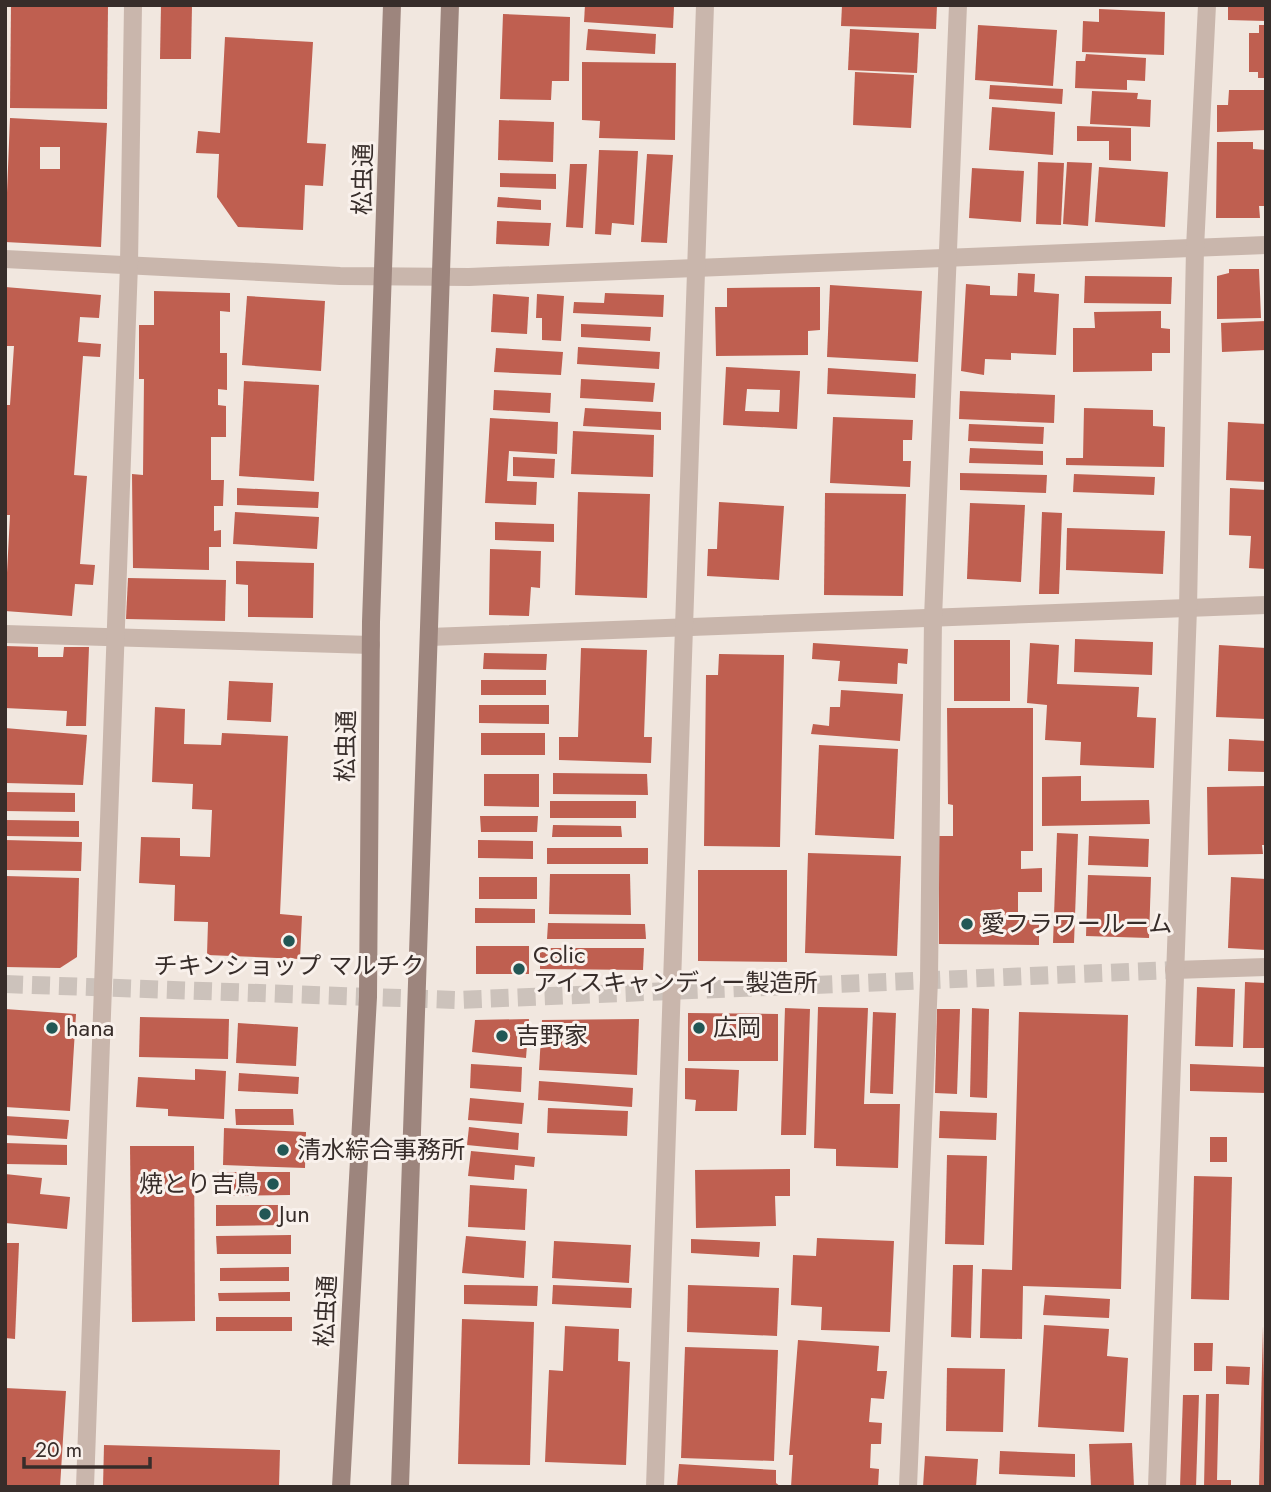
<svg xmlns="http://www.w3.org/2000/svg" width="1271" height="1492" font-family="Jost,'Noto Sans JP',sans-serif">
	<rect width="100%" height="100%" fill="#f1e7df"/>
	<g fill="#bf5f50" fill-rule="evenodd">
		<path d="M11,5H108L107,109L10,108Z"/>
		<path d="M161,5H192L191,59H160Z"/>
		<path d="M585,5L674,7L673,28L584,22Z"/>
		<path d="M842,5H937L936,29L841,26Z"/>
		<path d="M1228,5H1266V21L1228,20Z"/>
		<path d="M1099,9L1165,12L1164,55L1082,52L1083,21L1099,22Z"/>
		<path d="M503,14L570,17L569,81H552L551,100L500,99Z"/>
		<path d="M978,25L1057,30L1053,86L975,80Z"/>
		<path d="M1259,25H1266V78H1258V72H1249V33H1259Z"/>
		<path d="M588,29L656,34L655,54L586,50Z"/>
		<path d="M850,29L919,33L917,73L848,70Z"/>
		<path d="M225,37L313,42L307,143L326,144L323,186L305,185L303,230L238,227L217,197L219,154L196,153L198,131L220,133Z"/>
		<path d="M1086,54L1146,58L1145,81L1127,80V90L1075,88L1076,61H1085Z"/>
		<path d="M582,62L676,63L675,140L599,138L600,121L582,120Z"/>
		<path d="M855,72L914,75L911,128L853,125Z"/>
		<path d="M990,85L1063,89L1062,104L989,99Z"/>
		<path d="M1229,90H1266V130L1217,132V105H1228Z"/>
		<path d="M1092,91L1138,93L1137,99L1151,100L1150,127L1090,124Z"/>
		<path d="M992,107L1055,112L1053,155L989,150Z"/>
		<path d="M10,118L107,123L101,247L5,242ZM40,147H60V169H40Z"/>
		<path d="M499,120L554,122L553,162L498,160Z"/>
		<path d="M1077,126L1131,128V161L1109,160V141H1077Z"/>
		<path d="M1217,142H1253V149L1266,150V206H1259L1260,218H1216Z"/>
		<path d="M599,150L638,151L634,225L612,223L611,235L595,234Z"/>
		<path d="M647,154L673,155L667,243L641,242Z"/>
		<path d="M1038,162L1064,163L1061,225L1036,224Z"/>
		<path d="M1067,162L1092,163L1088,226L1063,224Z"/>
		<path d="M570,164H587L583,228L566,227Z"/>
		<path d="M1099,167L1168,172L1165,227L1095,222Z"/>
		<path d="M972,168L1024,171L1021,222L969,218Z"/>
		<path d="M500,173L556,174V189L500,187Z"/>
		<path d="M498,197L541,200V210L497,207Z"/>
		<path d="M497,221L551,223L549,246L496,244Z"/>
		<path d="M1229,269H1259L1261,318L1217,319V276L1229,273Z"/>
		<path d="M1018,273L1035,274L1034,292L1059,294L1056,355L1011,353V360L985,359L984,375L961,371L966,284L990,286V295L1017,296Z"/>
		<path d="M1085,276L1172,277L1171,304L1084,303Z"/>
		<path d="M830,285L922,291L918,362L827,357Z"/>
		<path d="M5,287L101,295L99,318L80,317L78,342L101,344L100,357L83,356L74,475L87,476L80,564L95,565L93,585L75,584L72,616L5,611L10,515H5V405H10L14,346H5Z"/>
		<path d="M820,287V330L808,331V355L716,356L715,307H727V288Z"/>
		<path d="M154,291L230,293V312L220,311V353H227V390L218,389V405L226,406V437H211V480H224L223,506H214V531L221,530V547H209V570L133,568L132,474L143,475L144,379H139V325H154Z"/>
		<path d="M605,293L664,295L663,317L573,313L574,302L604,303Z"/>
		<path d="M493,294L529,297L527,334L491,332Z"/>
		<path d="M537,294L564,296L561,341L542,340V318H536Z"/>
		<path d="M247,296L325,301L321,371L242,365Z"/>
		<path d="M1161,311V328L1170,329V353H1152V371L1073,372V328H1095L1094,312Z"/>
		<path d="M1266,321V350L1222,352L1221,323Z"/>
		<path d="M581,324L651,327L650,341L581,337Z"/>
		<path d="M578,347L660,352L659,369L577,364Z"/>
		<path d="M496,348L563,352L561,375L494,372Z"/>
		<path d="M726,367L800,371L797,429L723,425ZM747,389L780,390L779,412L745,411Z"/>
		<path d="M828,368L916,374L915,398L827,394Z"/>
		<path d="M581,379L655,383L653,402L580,398Z"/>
		<path d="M244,381L319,385L314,481L239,476Z"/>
		<path d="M494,390L551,393L550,413L493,410Z"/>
		<path d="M960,391L1055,395L1054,423L959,419Z"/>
		<path d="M585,408L661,412V430L583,426Z"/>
		<path d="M1084,408L1153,410V426L1165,427L1164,467L1066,465V458H1083Z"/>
		<path d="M833,417L913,420L912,440H903V461H911L910,487L830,483Z"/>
		<path d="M490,418L558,422L557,454L509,451L507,481L537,482L536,505L485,503Z"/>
		<path d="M1228,422L1266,424V482L1226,480Z"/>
		<path d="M969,424L1044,427L1043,444L968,441Z"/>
		<path d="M573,431L654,435L653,477L571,474Z"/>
		<path d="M970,448L1043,451V465L969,463Z"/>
		<path d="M513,457L555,459L554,478L513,476Z"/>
		<path d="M960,473L1047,475L1046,493L960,490Z"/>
		<path d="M1074,474L1155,477L1154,495L1073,492Z"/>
		<path d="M237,488L319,492L318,508L237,505Z"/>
		<path d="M1230,488L1266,490V569L1249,568L1251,536L1229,535Z"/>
		<path d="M578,492L650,494L647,598L575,595Z"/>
		<path d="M825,493L906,494L903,596L824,595Z"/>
		<path d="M719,502L784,506L779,580L707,576L708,549H717Z"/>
		<path d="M970,503L1025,505L1021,582L967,579Z"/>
		<path d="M235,512L319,517L317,549L233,544Z"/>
		<path d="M1042,512L1062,513L1059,594H1039Z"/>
		<path d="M495,522L554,524V542L495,540Z"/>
		<path d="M1067,528L1165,531L1163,574L1066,570Z"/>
		<path d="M490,549L541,551L540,588L531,587L529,616L489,615Z"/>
		<path d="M236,561L314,563L313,618L248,617V585L236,584Z"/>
		<path d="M128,578L226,580L225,621L126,619Z"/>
		<path d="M1075,639L1153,642L1152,675L1074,672Z"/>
		<rect x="954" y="640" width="56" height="61"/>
		<path d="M813,643L908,649L907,664L898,663L897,684L838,681L840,661L812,659Z"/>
		<path d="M1030,643L1059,645L1057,684L1139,687L1137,717L1156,718L1154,768L1080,765L1081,742L1045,740L1047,705L1027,703Z"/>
		<path d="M1219,645L1266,648V719L1216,717Z"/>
		<path d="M5,646L38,647V657H63L64,647H89L86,726H66L67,711L5,708Z"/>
		<path d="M581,648L647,650L644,737H652L651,763L559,760V737H578Z"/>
		<path d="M484,653L547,654L546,670L483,669Z"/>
		<path d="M719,654L784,655L780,847L704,846L706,675H718Z"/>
		<rect x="481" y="680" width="65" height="15"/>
		<path d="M229,681L273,683L271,722L227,720Z"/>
		<path d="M841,690L903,694L900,741L811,734L813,724L829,726L830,707H840Z"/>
		<path d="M479,705H549V724L479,723Z"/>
		<path d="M155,707L185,709L184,744L221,745L222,733L288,736L280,914L302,916L300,959L207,955L208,922L174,921L175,885L139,883L141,837L180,838V856L210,857L212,810L192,809L193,784L152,782Z"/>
		<path d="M947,708H1033V851H1021V869L1042,868V892H1018V920H1039V945L939,944V836H953V805L948,804Z"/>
		<path d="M5,728L87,735L83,785L5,783Z"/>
		<rect x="481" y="733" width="64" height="22"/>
		<path d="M1229,739L1266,741V772L1228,771Z"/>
		<path d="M819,745L898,749L894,839L815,835Z"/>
		<path d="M553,773L647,774L648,795L553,794Z"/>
		<path d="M484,774H539V807L484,806Z"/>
		<path d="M1081,776V801L1149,800L1150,824L1042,826V777Z"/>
		<path d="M1266,786V845H1262L1263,854L1208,855L1207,787Z"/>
		<path d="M5,792L75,793V812L5,811Z"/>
		<rect x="550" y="801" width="86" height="17"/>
		<path d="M480,816H538L537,832H481Z"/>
		<path d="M5,820L79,821V837L5,836Z"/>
		<path d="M553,825L621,826L622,837H552Z"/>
		<path d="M1057,833L1078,834L1074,943H1053Z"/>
		<path d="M1089,836L1149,839L1148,867L1088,865Z"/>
		<path d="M5,840L82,842L81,871L5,870Z"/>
		<path d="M478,840L533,841V859L478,858Z"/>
		<rect x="547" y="848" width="101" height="16"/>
		<path d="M808,853L901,856L897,956L805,953Z"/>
		<path d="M698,870H787V962L698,961Z"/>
		<path d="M550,874H630L631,915L549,914Z"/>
		<path d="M1088,875L1151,877L1149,938L1086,936Z"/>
		<path d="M5,876L79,878L77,957L60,968L5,967Z"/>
		<rect x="479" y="877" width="58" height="22"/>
		<path d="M1231,877L1266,879V950L1228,948Z"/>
		<path d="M475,908L535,909V923H475Z"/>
		<path d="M548,923L645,924L646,939H547Z"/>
		<rect x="476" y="946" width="53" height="28"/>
		<path d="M540,948H644L643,970L540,969Z"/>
		<path d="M1245,982L1266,983V1048H1243Z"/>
		<path d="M1197,987L1235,989L1233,1047L1195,1046Z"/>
		<path d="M818,1007L868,1008L864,1104H900L898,1168L836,1166V1149L814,1148Z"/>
		<path d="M785,1008L810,1009L806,1135H781Z"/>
		<path d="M972,1008L989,1009L987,1098L970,1097Z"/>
		<path d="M5,1009L76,1014L70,1111L5,1107Z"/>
		<path d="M937,1009H960L957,1094L935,1093Z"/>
		<path d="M873,1012L896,1013L893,1094L870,1093Z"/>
		<path d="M1019,1012L1128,1015L1121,1289L1023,1286L1022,1339L980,1338L982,1269L1012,1270Z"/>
		<path d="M688,1013L778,1014V1061H688Z"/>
		<path d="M140,1017L229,1019L228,1059L139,1057Z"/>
		<path d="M529,1019L526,1058L472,1052L475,1020Z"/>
		<path d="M639,1019L637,1075L539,1070L542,1020Z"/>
		<path d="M238,1023L298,1027L296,1066L236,1063Z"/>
		<path d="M471,1064L522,1067L521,1092L470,1088Z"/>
		<path d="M1190,1064L1266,1067V1093L1190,1091Z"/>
		<path d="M685,1068L739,1070L737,1111H695L696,1100L685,1099Z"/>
		<path d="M195,1069L226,1071L224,1119L168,1116V1109L136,1107L138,1077L195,1080Z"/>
		<path d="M239,1073L299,1077L298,1094L238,1091Z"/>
		<path d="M539,1081L633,1088L632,1107L538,1100Z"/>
		<path d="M470,1098L524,1103L522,1124L468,1120Z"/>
		<path d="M548,1108L628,1111L627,1136L547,1133Z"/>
		<path d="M235,1109H293L294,1125H236Z"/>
		<path d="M940,1111L997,1113L996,1140L939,1138Z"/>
		<path d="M5,1116L69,1120L67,1139L5,1135Z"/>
		<path d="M469,1127L519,1133L518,1150L467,1145Z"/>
		<path d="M224,1128L306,1132L305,1168L223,1165Z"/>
		<rect x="1210" y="1137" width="17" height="25"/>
		<path d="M5,1143L67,1145V1165L5,1164Z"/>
		<path d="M130,1146H194L195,1321L132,1322Z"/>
		<path d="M471,1151L535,1157L534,1167L515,1165L514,1180L468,1176Z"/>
		<path d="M947,1155L987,1156L984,1245L945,1244Z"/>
		<path d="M790,1169V1196H775L776,1226L696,1228L695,1170Z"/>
		<path d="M217,1172H290V1195L217,1196Z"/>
		<path d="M5,1174L42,1178L40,1194L70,1197L67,1229L5,1223Z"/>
		<path d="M1194,1176L1232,1177L1229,1300L1191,1299Z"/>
		<path d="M470,1185L527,1189L525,1230L468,1227Z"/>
		<path d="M216,1205H283V1225L216,1226Z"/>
		<path d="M291,1235V1254H217L216,1236Z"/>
		<path d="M466,1236L526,1241L524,1278L462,1273Z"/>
		<path d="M817,1238L894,1241L890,1332L821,1330L822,1307L791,1305L793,1255L816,1256Z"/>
		<path d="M691,1239L760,1242L759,1257L691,1253Z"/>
		<path d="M554,1241L631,1245L629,1283L552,1278Z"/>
		<path d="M5,1243H19L15,1339L5,1338Z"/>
		<path d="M953,1265H973L971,1338L951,1337Z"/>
		<path d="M289,1267V1281H220V1268Z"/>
		<path d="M464,1285L538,1286L537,1306L464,1304Z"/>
		<path d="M553,1285L632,1288L631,1308L552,1304Z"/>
		<path d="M688,1285L779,1288L777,1336L687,1332Z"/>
		<path d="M290,1292V1301H219L218,1293Z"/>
		<path d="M1045,1295L1110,1299L1109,1318L1043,1315Z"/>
		<rect x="216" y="1317" width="76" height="14"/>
		<path d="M462,1319L534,1322L530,1465L458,1464Z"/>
		<path d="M1044,1325L1109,1329L1107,1356L1128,1358L1124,1432L1038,1427Z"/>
		<path d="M565,1326L619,1329L618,1361L630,1362L626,1465L545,1462L549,1370L563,1371Z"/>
		<path d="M1263,1326L1266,1487H1259Z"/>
		<path d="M798,1340L879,1346L877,1371H887L884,1399L871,1398L869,1422L882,1423L881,1444H871L870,1468L879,1469L878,1487H791L793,1455H789Z"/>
		<path d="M1194,1343H1213L1212,1371H1194Z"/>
		<path d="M685,1347L778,1350L774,1461L681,1458Z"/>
		<path d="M1226,1366L1250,1367L1249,1385L1226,1384Z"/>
		<path d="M947,1368L1005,1369L1003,1432L946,1431Z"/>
		<path d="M5,1388L66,1391L60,1487H5Z"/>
		<path d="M1206,1394H1219L1217,1480H1231V1487H1204Z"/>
		<path d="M1183,1395H1199L1196,1487H1180Z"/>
		<path d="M1132,1443L1134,1487H1091L1089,1444Z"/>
		<path d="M104,1445L280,1450L279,1487H103Z"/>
		<path d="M1000,1451L1075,1454V1477L999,1474Z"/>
		<path d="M925,1456L978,1459L976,1487H923Z"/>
		<path d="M679,1464L776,1470V1483L781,1487H677Z"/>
	</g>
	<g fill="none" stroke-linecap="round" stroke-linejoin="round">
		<path stroke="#ccc2bb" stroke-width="18" stroke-dasharray="18 9" stroke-linecap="butt" d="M5,984L455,1000L1174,970"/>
		<g stroke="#c9b6ac" stroke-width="18">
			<path d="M5,259L340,276L469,277L1266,245"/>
			<path d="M5,634L371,645"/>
			<path d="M429,637L1266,605"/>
			<path d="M1174,970L1266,967"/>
			<path d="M85,1487L129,264L133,5"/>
			<path d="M655,1487L705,5"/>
			<path d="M908,1487L929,980L933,618L958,5"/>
			<path d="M1157,1487L1188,608L1195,248L1207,5"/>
		</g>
		<g stroke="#9d857d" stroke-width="18">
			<path d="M341,1487L368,997L371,622L392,5"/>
			<path d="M400,1487L450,5"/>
		</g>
	</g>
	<g fill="#225755" stroke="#f9f1ec" stroke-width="2.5">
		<circle cx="967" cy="924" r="7"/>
		<circle cx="289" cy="941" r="7"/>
		<circle cx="519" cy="969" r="7"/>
		<circle cx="52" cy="1028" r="7"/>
		<circle cx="699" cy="1028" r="7"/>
		<circle cx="502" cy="1036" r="7"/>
		<circle cx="283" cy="1150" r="7"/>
		<circle cx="273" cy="1184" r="7"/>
		<circle cx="265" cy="1214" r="7"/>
	</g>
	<g text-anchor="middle" stroke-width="6" stroke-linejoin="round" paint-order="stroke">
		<g font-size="24" fill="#372d2a" stroke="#f9f1ec">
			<text transform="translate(363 179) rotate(-89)" y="8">松虫通</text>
			<text transform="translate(346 746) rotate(-89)" y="8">松虫通</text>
			<text transform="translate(326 1311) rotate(-87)" y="8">松虫通</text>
		</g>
		<g font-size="24" fill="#372d2a" stroke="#f9f1ec" text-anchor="start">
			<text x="981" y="932">愛フラワールーム</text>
			<text x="533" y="963">Colic<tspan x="533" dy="28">アイスキャンディー製造所</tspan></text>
			<text x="289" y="974" text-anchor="middle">チキンショップ マルチク</text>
			<text x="66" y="1036">hana</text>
			<text x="713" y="1036">広岡</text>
			<text x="516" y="1044">吉野家</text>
			<text x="297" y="1158">清水綜合事務所</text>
			<text x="259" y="1192" text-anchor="end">焼とり吉鳥</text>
			<text x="279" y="1222">Jun</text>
		</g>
	</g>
	<rect width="1271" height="1492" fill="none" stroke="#372d2a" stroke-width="14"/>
	<path d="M24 1457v10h126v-10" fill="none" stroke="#372d2a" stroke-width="3.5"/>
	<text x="35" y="1457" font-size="21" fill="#372d2a" stroke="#f9f1ec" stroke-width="5" paint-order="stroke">20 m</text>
</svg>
